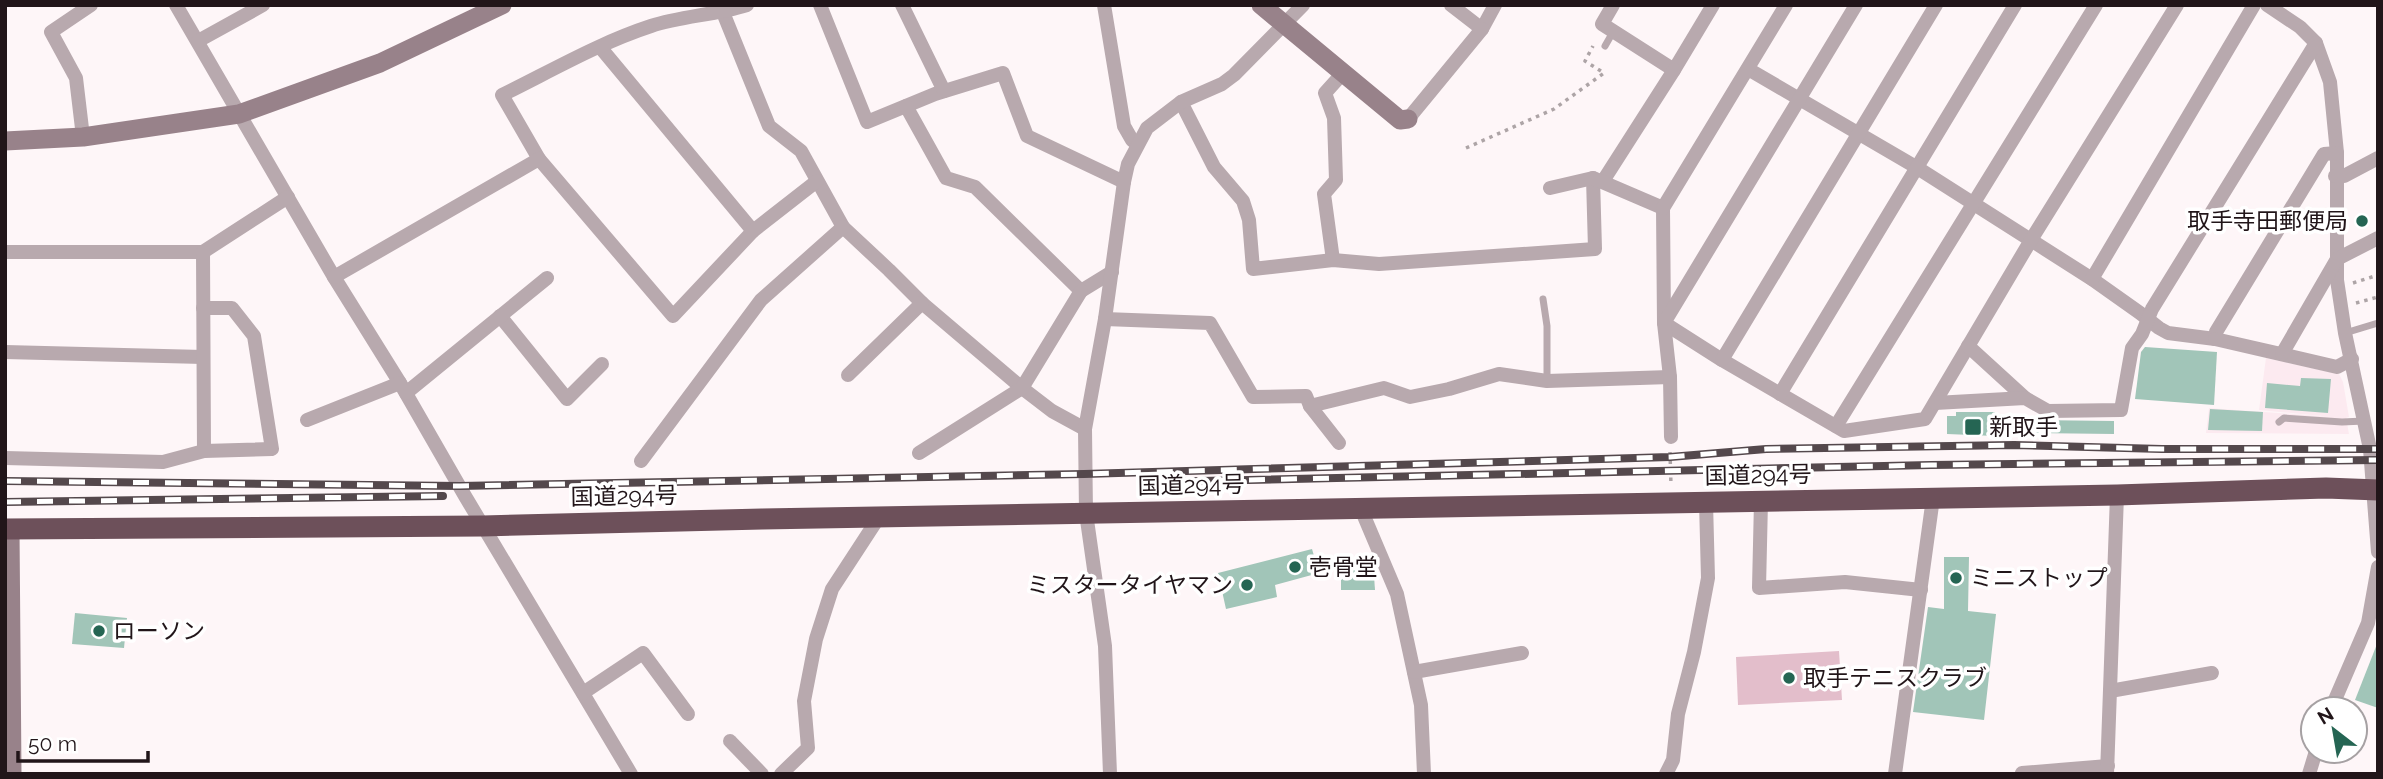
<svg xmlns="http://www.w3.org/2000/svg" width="2383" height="779" font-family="Raleway,'Noto Sans JP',sans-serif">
	<rect width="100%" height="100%" fill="#fef6f8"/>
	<path fill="#fceaf0" d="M2266,358L2339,374L2343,382L2349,417L2346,418L2349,434L2206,433L2209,408L2333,417L2259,410Z"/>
	<path fill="#e3becb" d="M1839,651L1842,700L1738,705L1736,657Z"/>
	<g fill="#a1c5b8">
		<path d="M2145,347L2217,352L2214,405L2135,399L2141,352Z"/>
		<path d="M2301,378L2331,379L2328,413L2265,408L2267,383L2300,386Z"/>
		<path d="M2210,409L2263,412L2262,431L2208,430Z"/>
		<path d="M1956,412H1995V436L1947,434V416H1956Z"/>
		<path d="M2033,420L2114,421V434L2033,433Z"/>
		<path d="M1312,549L1319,573L1275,585L1277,597L1226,609L1218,573Z"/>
		<path d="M1944,557H1969L1968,611L1996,614L1984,720L1913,712L1928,607L1944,609Z"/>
		<path d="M1341,562H1373L1375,590H1341Z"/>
		<path d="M75,613L127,618L124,648L72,644Z"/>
		<path d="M2377,644L2378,645V708L2355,700Z"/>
	</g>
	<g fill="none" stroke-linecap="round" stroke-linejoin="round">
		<g stroke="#ada4a6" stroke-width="3.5" stroke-dasharray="3.5 5" stroke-linecap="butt">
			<path d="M1466,148L1554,109L1604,73L1585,61L1593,46"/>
			<path d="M2353,283L2378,275"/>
			<path d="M2356,303L2378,297"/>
			<path d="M1670,452L1671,486"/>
		</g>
		<g stroke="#b8a9ae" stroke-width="7">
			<path d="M1605,46L1613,32"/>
			<path d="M1543,299L1547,326V381"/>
			<path d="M2345,333L2378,323"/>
			<path d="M2279,422L2284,418L2342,422L2364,421"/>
		</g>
		<g stroke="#b8a9ae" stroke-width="14">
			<path d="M176,5L334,277L400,383L465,496L631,774"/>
			<path d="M720,5L769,126L801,151L843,227L889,270L922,303L1022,388L1052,411L1085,429"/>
			<path d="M820,5L867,122L935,94L1003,73L1027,136L1124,182"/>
			<path d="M902,5L944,91"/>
			<path d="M1104,5L1124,126L1132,140L1137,144"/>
			<path d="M1451,5L1482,29L1495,5"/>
			<path d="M1613,5L1602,24L1674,70L1713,5"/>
			<path d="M2267,5L2300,27L2316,43L2330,82L2337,153V280L2345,333L2370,449L2378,552"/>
			<path d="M198,41L263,5"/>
			<path d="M600,47L753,231"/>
			<path d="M1748,69L1916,167L2092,279L2140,313L2159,328L2168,333L2215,339L2216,332L2324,154L2337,153"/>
			<path d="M1181,102L1214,167L1243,201L1249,220L1253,269L1333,260L1379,264L1595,249L1593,178"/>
			<path d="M906,106L946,178L975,187L1081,291L1112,272"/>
			<path d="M1408,119L1482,29"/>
			<path d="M83,137L76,78L51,32L91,5"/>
			<path d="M539,159L502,95C551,71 599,43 651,26C682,16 715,15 747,5"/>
			<path d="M2335,176H2344L2378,158"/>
			<path d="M1603,181L1674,70"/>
			<path d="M1550,188L1593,178L1663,208L1664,323L1722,360L1844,431L1925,419L2031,240L2177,5"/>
			<path d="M1663,208L1786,5"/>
			<path d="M5,252H203L288,197"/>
			<path d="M1333,260L1324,194L1336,180L1334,118L1325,93L1343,73"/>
			<path d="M334,277L539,159L673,316L753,231L817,181"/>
			<path d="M2092,279L2254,5"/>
			<path d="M203,308H232L254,336L272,449L204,451"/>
			<path d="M500,316L567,399L602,364"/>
			<path d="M1105,319L1210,323L1253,397L1306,396L1310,406L1339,443"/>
			<path d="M2215,339L2337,367L2352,359"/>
			<path d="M1968,346L2025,398"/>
			<path d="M5,352L203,357"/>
			<path d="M2282,354L2337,259L2378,238"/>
			<path d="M1722,360L1936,5"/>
			<path d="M848,375L922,303"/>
			<path d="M406,393L547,278"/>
			<path d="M1780,394L2015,5"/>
			<path d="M1935,403L2025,398L2048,411L2121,410L2132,348L2142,334L2152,309L2316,43"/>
			<path d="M1310,406L1384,388L1410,397L1449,389L1499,374L1547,381L1670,377"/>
			<path d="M307,420L400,383"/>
			<path d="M1836,426L2096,5"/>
			<path d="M1671,437L1670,377L1664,323L1856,5"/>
			<path d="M919,453L1022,388L1081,291"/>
			<path d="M5,458L163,462L204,451L203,252"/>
			<path d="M641,461L761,300L843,227"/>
			<path d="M1761,501L1759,588L1845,582L1921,590"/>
			<path d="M1361,509L1397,594L1421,705L1424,774"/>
			<path d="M1414,672L1522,653"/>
			<path d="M2110,691L2212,673"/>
			<path d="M583,693L643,653L688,714"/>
			<path d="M2331,709L2368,623L2378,567"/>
			<path d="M730,741L762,774"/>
			<path d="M2022,773L2108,766"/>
			<path d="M781,774L808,748L804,701L816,639L832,589L879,517"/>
			<path d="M1110,774L1105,646L1086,513L1085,429L1105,319L1124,182L1128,164L1147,128L1181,102L1222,84L1234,75L1303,5"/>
			<path d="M1666,774L1673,760L1678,714L1694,652L1708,578L1706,502"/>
			<path d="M1895,774L1933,498"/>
			<path d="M2107,774L2117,495"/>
			<path d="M2309,774L2316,751"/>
		</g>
		<g stroke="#98828a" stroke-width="19">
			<path d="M1261,5L1400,120L1408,119"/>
			<path d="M5,141L83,137L239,114L380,63L502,5"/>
			<path d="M10,529L12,774"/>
		</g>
		<path stroke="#6d505a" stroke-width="21" d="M5,529L483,526L762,519L2117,495L2326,488L2378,490"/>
		<defs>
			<g id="rail">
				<path d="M5,481L460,486L1084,474L1670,457L1766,449L2014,445L2162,449H2378"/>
				<path d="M1153,482L1931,465L2378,460"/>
				<path d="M5,502L443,496"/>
			</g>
		</defs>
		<use href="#rail" stroke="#54484c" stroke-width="8"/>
		<use href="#rail" stroke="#fff" stroke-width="5" stroke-dasharray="16" stroke-linecap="butt"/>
	</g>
	<g fill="#256553" stroke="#fff" stroke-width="2.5">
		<circle cx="2362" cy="221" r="7"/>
		<rect x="1964" y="418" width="18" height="18" rx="3.5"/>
		<circle cx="1295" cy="567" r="7"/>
		<circle cx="1956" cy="578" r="7"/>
		<circle cx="1247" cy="585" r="7"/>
		<circle cx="99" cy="631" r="7"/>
		<circle cx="1789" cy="678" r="7"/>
	</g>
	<g text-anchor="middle" stroke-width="7" stroke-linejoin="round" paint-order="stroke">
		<g font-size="23" fill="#211519" stroke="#fff" text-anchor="start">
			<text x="2348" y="229" text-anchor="end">取手寺田郵便局</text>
			<text x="1989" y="435">新取手</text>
			<text x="1309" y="575">壱骨堂</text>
			<text x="1970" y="586">ミニストップ</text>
			<text x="1233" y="593" text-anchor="end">ミスタータイヤマン</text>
			<text x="113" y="639">ローソン</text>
			<text x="1803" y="686">取手テニスクラブ</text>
		</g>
		<g font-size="23" fill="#211519" stroke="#fff">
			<text transform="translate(1758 475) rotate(-1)" y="8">国道294号</text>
			<text transform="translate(1191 485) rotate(-1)" y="8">国道294号</text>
			<text transform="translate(624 496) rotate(-1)" y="8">国道294号</text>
		</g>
	</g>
	<rect width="2383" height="779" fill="none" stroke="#211519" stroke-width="14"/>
	<g transform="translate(2334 730) rotate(329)"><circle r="33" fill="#ffffff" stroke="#a6a1a3" stroke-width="2"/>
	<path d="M0-5L12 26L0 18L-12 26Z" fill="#256553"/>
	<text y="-10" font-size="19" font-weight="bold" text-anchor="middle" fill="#211519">N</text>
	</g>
	<path d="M18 751v10h130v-10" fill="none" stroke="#211519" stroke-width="3.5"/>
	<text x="28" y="751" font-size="21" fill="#211519" stroke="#ffffff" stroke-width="5" paint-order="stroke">50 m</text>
</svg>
